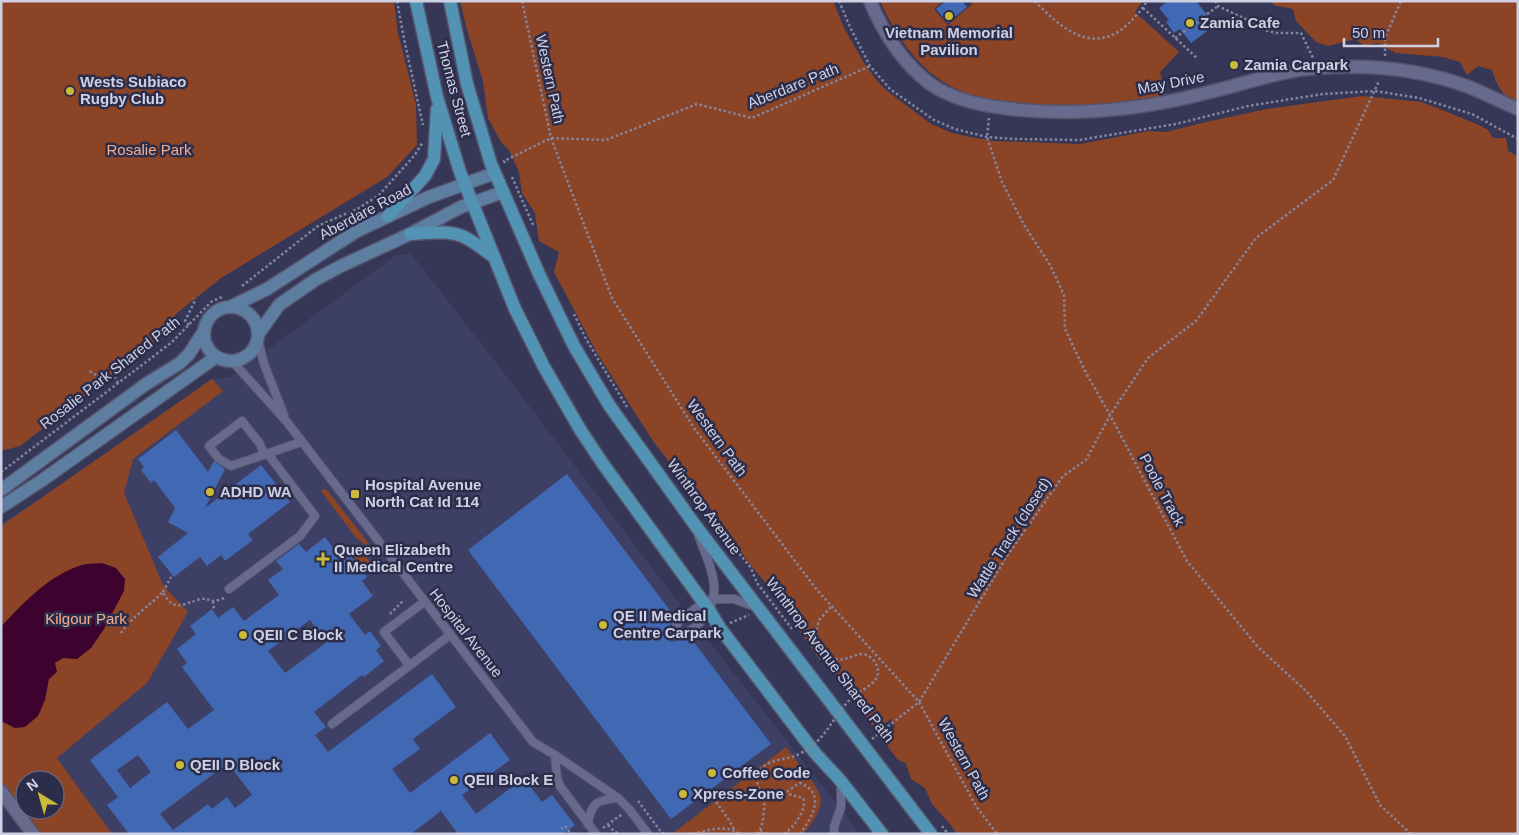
<svg xmlns="http://www.w3.org/2000/svg" width="1519" height="835" font-family="Arial,sans-serif">
	<rect width="100%" height="100%" fill="#363757"/>
	<path fill="#3e3f65" d="M411,254L512,383L671,593L860,834H52L55,810V780H25L1,767V524L147,428L212,379L231,377L395,256Z"/>
	<g fill="#8c4426" fill-rule="evenodd">
		<path d="M1,1H394L398,33L416,104L417,145L387,177L221,278L177,313L155,342L20,446L1,451Z"/>
		<path d="M460,1H833L844,28L864,63L878,82L887,91L931,124L952,133L970,137L994,141L1080,144L1149,131L1166,132L1206,122L1267,109L1362,96L1422,102L1477,124L1488,130L1493,138H1506L1508,151L1518,156V834H957L950,824L932,804L925,788L911,779L906,763L898,760L882,739L895,727L891,719L876,729C867,718 857,707 849,695C839,680 836,670 819,659L766,583L748,562L717,515L692,491L653,441L597,353L554,272L559,252L539,241L535,213L522,193L519,172L509,150L501,142L488,118L483,81L467,30Z"/>
		<path d="M880,1H943L934,9L948,25L972,4L970,1H1143L1135,12L1179,52L1160,72L1166,95C1139,106 1105,105 1076,106C978,106 924,97 880,1Z"/>
		<path d="M1272,1H1518V102C1502,96 1497,86 1492,70L1478,66L1467,75L1460,62L1443,57L1396,53L1377,43L1365,46L1355,39L1328,46L1316,42L1296,21L1293,9L1273,5Z"/>
		<path d="M212,379L223,391L133,459L124,493L163,585L188,612L147,683L57,758L112,834H33L1,791V526ZM25,780H55V810H25Z"/>
		<path d="M323,489L327,490L370,545L367,546L356,538L321,491Z"/>
		<path d="M363,551L373,566L364,573L353,559Z"/>
		<path d="M786,747C793,757 821,789 821,799C821,812 811,825 803,834H672Z"/>
	</g>
	<path fill="#3d032e" d="M102,563L116,568L125,579L124,591L104,629L91,648L77,659L63,658L55,663L57,672L49,679L45,700L38,716L25,727L15,728L1,721V627C24,602 49,575 82,565C88,563 96,564 102,563Z"/>
	<g fill="#4169b3" fill-rule="evenodd">
		<path d="M946,1H962L967,7L948,23L936,9Z"/>
		<path d="M1168,1H1196L1215,25L1191,43L1180,29L1174,33L1166,22L1169,20L1159,8Z"/>
		<path d="M176,430L208,472L214,461L225,469L205,508L261,465L290,502L248,534L253,540L225,561L221,555L207,566L200,557L174,577L158,557L188,533L168,522L175,508L154,480L151,483L141,470L144,467L138,459Z"/>
		<path d="M567,474L675,617L666,633L667,639L672,642L690,637L771,744L671,819L468,550Z"/>
		<path d="M325,537L336,552L343,546L367,577L362,581L373,596L349,614L365,635L370,631L381,646L376,650L384,661L364,677L362,675L314,712L326,727L315,735L328,752L432,674L456,707L413,739L420,749L392,769L410,793L490,733L510,760L462,795L476,814L524,778L542,802L552,795L575,825L563,834H458L441,811L411,834H129L107,805L118,797L90,760L167,702L188,729L214,710L182,667L187,663L177,649L196,634L190,626L212,609L218,618L233,607L244,621L279,595L268,580L283,569L276,561L299,544L306,552ZM310,620L327,642L285,673L268,651ZM138,755L151,772L130,788L117,770ZM228,763L252,795L235,808L227,797L212,809L208,804L173,830L160,814Z"/>
	</g>
	<g fill="none" stroke-linecap="round" stroke-linejoin="round">
		<defs>
			<g id="service">
				<path d="M258,340L264,364L284,415"/>
				<path d="M233,362L287,422L533,742L555,755L618,798L629,809L648,834"/>
				<path d="M264,455L260,444L242,421L209,446L219,459L231,466L301,442"/>
				<path d="M229,589L300,536L315,516L268,454"/>
				<path d="M671,636C677,635 684,634 689,631C707,621 718,599 713,578C710,563 703,548 698,534"/>
				<path d="M671,636L679,621L703,603L713,599H734L756,607"/>
				<path d="M409,665L384,632L424,602"/>
				<path d="M332,724L450,635"/>
				<path d="M555,755L557,778L560,786L596,834"/>
				<path d="M588,824C591,802 598,800 618,798"/>
				<path d="M834,834V827L841,807V784"/>
			</g>
			<g id="minor">
				<path d="M870,1C883,32 903,63 929,83C951,99 978,105 1004,108C1072,117 1140,110 1206,93C1241,85 1282,70 1317,68C1368,64 1421,69 1469,87C1486,94 1502,102 1518,109"/>
				<path d="M1,791L33,834"/>
			</g>
			<g id="secondary">
				<circle cx="231" cy="334" r="27"/>
				<path d="M230,307L267,289L357,231L429,197L495,173"/>
				<path d="M259,333L279,305L315,280L341,266L410,234L461,207L503,192"/>
				<path d="M1,490L146,384L180,363L189,354L204,331"/>
				<path d="M1,507L41,481L216,357"/>
			</g>
			<g id="primary">
				<path d="M416,1L437,97L460,172L515,309L544,367L581,431L603,464L709,610L720,628L815,753L840,780L882,834"/>
				<path d="M450,1L467,84L491,164L539,274L574,346L609,405L695,525L931,834"/>
				<path d="M388,216L425,176L434,159L437,109"/>
				<path d="M410,234C429,233 451,229 468,239C477,244 485,251 494,257"/>
			</g>
		</defs>
		<use href="#service" stroke="#53536d" stroke-width="10"/>
		<use href="#minor" stroke="#53536d" stroke-width="15"/>
		<use href="#secondary" stroke="#53536d" stroke-width="15"/>
		<use href="#primary" stroke="#53536d" stroke-width="15"/>
		<g stroke="#84859e" stroke-width="2.5" stroke-dasharray="2.5 2.5" stroke-linecap="butt">
			<path d="M397,1L404,39L423,125"/>
			<path d="M522,1L551,138L612,298L694,428L817,590L919,702L976,806L997,834"/>
			<path d="M839,1L850,27L870,66L890,89L934,120L955,129L987,137L1015,139L1079,140L1176,124L1248,106L1285,100L1323,94L1375,91L1419,98L1472,114L1518,139"/>
			<path d="M1035,1C1060,28 1093,56 1127,25C1134,18 1142,10 1147,1"/>
			<path d="M1215,1L1218,6L1256,24L1264,30L1276,33H1301L1313,58"/>
			<path d="M1143,8L1198,59"/>
			<path d="M1175,38L1218,6"/>
			<path d="M1385,56V38L1401,1"/>
			<path d="M989,118L987,137L1002,182L1024,225L1050,265L1064,295L1065,329L1086,373L1110,415L1187,561L1258,647L1306,691L1345,736L1380,805L1411,834"/>
			<path d="M505,163L504,161L551,138L606,140L697,104L752,118L870,66"/>
			<path d="M512,177L534,227"/>
			<path d="M242,286L318,226L359,208L379,195L414,156L423,142"/>
			<path d="M574,314L586,339L627,407"/>
			<path d="M189,325L185,321L194,303V298"/>
			<path d="M90,371L93,374L115,378L118,383"/>
			<path d="M1,472L171,343L211,302L222,297"/>
			<path d="M683,484L721,535L730,542L751,568L757,583L792,629"/>
			<path d="M163,592L171,577"/>
			<path d="M213,601L214,609"/>
			<path d="M390,614L403,601"/>
			<path d="M819,620L831,607"/>
			<path d="M730,623L749,615"/>
			<path d="M121,633C132,617 149,606 163,592C174,614 184,603 201,599C206,598 208,600 213,601C216,601 221,599 225,598"/>
			<path d="M872,739L919,702L1007,556L1063,476L1086,460L1110,415L1148,358L1196,321L1256,238L1333,180L1379,81"/>
			<path d="M638,801L661,832L665,834"/>
			<path d="M716,802L729,820L734,829"/>
			<path d="M608,825L614,831L619,834"/>
			<path d="M942,826L948,834"/>
			<path d="M603,828L622,814"/>
			<path d="M561,829L565,826L571,834"/>
			<path d="M760,830L767,834"/>
			<path d="M693,834C709,830 726,824 740,834"/>
			<path d="M757,834C765,825 763,810 765,799"/>
			<path d="M784,834C793,828 808,809 803,798L788,794"/>
		</g>
		<use href="#service" stroke="#686a8d" stroke-width="8"/>
		<use href="#minor" stroke="#686a8d" stroke-width="12"/>
		<use href="#secondary" stroke="#5d7ea0" stroke-width="12"/>
		<use href="#primary" stroke="#5292b3" stroke-width="12"/>
		<path stroke="#84859e" stroke-width="2.5" stroke-dasharray="2.5 2.5" stroke-linecap="butt" d="M800,834C812,817 827,794 800,783C789,788 776,805 764,795C761,792 759,790 758,785C756,780 758,772 762,768C771,759 786,760 797,755C830,740 832,712 857,694C865,688 877,683 878,673C879,664 871,655 863,654C856,654 850,658 844,659C831,662 816,648 816,635C816,630 818,624 819,620"/>
	</g>
	<g fill="#caba3a" stroke="#2c2d4b" stroke-width="2">
		<circle cx="949" cy="16" r="5"/>
		<circle cx="1190" cy="23" r="5"/>
		<circle cx="1234" cy="65" r="5"/>
		<circle cx="70" cy="91" r="5"/>
		<circle cx="210" cy="492" r="5"/>
		<rect x="350" y="489" width="10" height="10" rx="2.5"/>
		<path d="M320.5 551.5h5v5h5v5h-5v5h-5v-5h-5v-5h5z"/>
		<circle cx="603" cy="625" r="5"/>
		<circle cx="243" cy="635" r="5"/>
		<circle cx="180" cy="765" r="5"/>
		<circle cx="712" cy="773" r="5"/>
		<circle cx="454" cy="780" r="5"/>
		<circle cx="683" cy="794" r="5"/>
	</g>
	<g text-anchor="middle" stroke-width="5" stroke-linejoin="round" paint-order="stroke">
		<g font-size="15" font-weight="bold" fill="#ced0e3" stroke="#2c2d4b" text-anchor="start">
			<text x="1200" y="28">Zamia Cafe</text>
			<text x="949" y="38" text-anchor="middle">Vietnam Memorial<tspan x="949" dy="17">Pavilion</tspan></text>
			<text x="1244" y="70">Zamia Carpark</text>
			<text x="80" y="87">Wests Subiaco<tspan x="80" dy="17">Rugby Club</tspan></text>
			<text x="365" y="490">Hospital Avenue<tspan x="365" dy="17">North Cat Id 114</tspan></text>
			<text x="220" y="497">ADHD WA</text>
			<text x="334" y="555">Queen Elizabeth<tspan x="334" dy="17">II Medical Centre</tspan></text>
			<text x="613" y="621">QE II Medical<tspan x="613" dy="17">Centre Carpark</tspan></text>
			<text x="253" y="640">QEII C Block</text>
			<text x="190" y="770">QEII D Block</text>
			<text x="722" y="778">Coffee Code</text>
			<text x="464" y="785">QEII Block E</text>
			<text x="693" y="799">Xpress-Zone</text>
		</g>
		<g font-size="15" fill="#ced0e3" stroke="#2c2d4b">
			<text transform="translate(550 79) rotate(78)" y="5">Western Path</text>
			<text transform="translate(1171 83) rotate(-11)" y="5">May Drive</text>
			<text transform="translate(793 86) rotate(-22)" y="5">Aberdare Path</text>
			<text transform="translate(454 89) rotate(75)" y="5">Thomas Street</text>
			<text transform="translate(365 212) rotate(-28)" y="5">Aberdare Road</text>
			<text transform="translate(110 373) rotate(-38)" y="5">Rosalie Park Shared Path</text>
			<text transform="translate(717 438) rotate(54)" y="5">Western Path</text>
			<text transform="translate(1162 490) rotate(62)" y="5">Poole Track</text>
			<text transform="translate(704 507) rotate(54)" y="5">Winthrop Avenue</text>
			<text transform="translate(1009 538) rotate(-57)" y="5">Wattle Track (closed)</text>
			<text transform="translate(466 633) rotate(52)" y="5">Hospital Avenue</text>
			<text transform="translate(830 660) rotate(53)" y="5">Winthrop Avenue Shared Path</text>
			<text transform="translate(964 759) rotate(61)" y="5">Western Path</text>
		</g>
		<g font-size="15" fill="#f4ac90" stroke="#2c2d4b">
			<text x="149" y="155">Rosalie Park</text>
			<text x="86" y="624">Kilgour Park</text>
		</g>
	</g>
	<rect width="1519" height="835" fill="none" stroke="#ced0e3" stroke-width="5"/>
	<g transform="translate(40 795) rotate(323)"><circle r="24" fill="#2c2d4b" stroke="#6d6e88"/>
	<path d="M0-4L9 19L0 12L-9 19Z" fill="#caba3a"/>
	<text y="-8" font-size="14" font-weight="bold" text-anchor="middle" fill="#ced0e3">N</text>
	</g>
	<path d="M1344 38v8h94v-8" fill="none" stroke="#ced0e3" stroke-width="2.5"/>
	<text x="1352" y="38" font-size="15" fill="#ced0e3" stroke="#2c2d4b" stroke-width="4" paint-order="stroke">50 m</text>
</svg>
